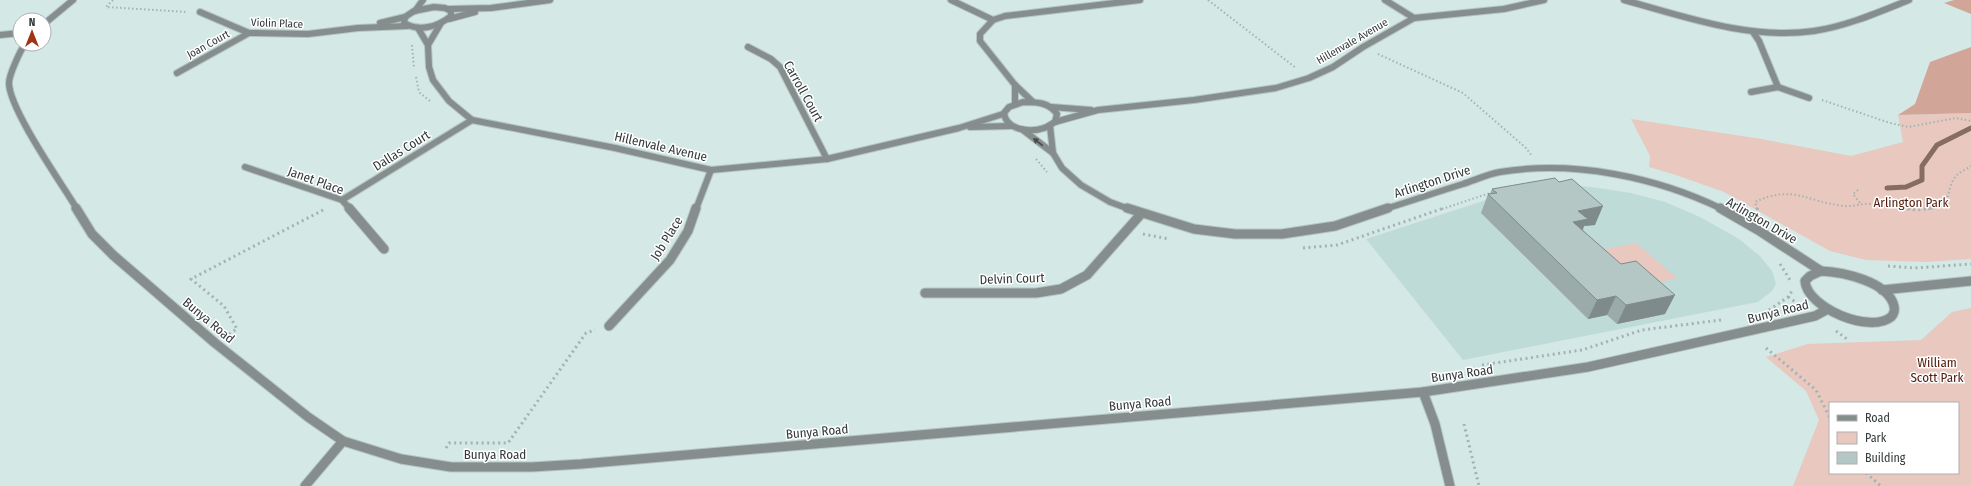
<svg xmlns="http://www.w3.org/2000/svg" width="1971" height="486" font-family="'Fira Sans Condensed',sans-serif">
	<rect width="100%" height="100%" fill="#d4e8e6"/>
	<path fill="#bfdbd8" d="M1560,185L1592,187L1631,193L1665,202L1700,217L1739,239L1760,256L1772,271L1776,284L1772,291L1758,302L1463,360L1366,239L1517,190Z"/>
	<g fill="#e8c8bf" fill-rule="evenodd">
		<path d="M1971,113V259L1926,262L1866,260L1830,251L1724,192L1676,175L1649,167L1650,156L1631,119L1761,139L1851,156L1903,142L1898,115Z"/>
		<path d="M1636,243L1677,278L1649,284L1579,254Z"/>
		<path d="M1971,308V486H1793L1819,420L1806,391L1766,357L1808,344L1921,340L1952,312ZM1830,403H1958V473H1830Z"/>
	</g>
	<g fill="#d1a699">
		<path d="M1954,0H1971V14L1944,3Z"/>
		<path d="M1971,47V113L1898,115L1915,104L1930,62Z"/>
	</g>
	<g fill="none" stroke-linecap="round" stroke-linejoin="round">
		<path stroke="#866c63" stroke-width="5" d="M1887,188L1906,187L1922,180V166L1937,145L1971,128"/>
		<defs>
			<g id="minor-far1">
				<path d="M951,0L993,20"/>
				<path d="M1385,0L1414,18"/>
				<path d="M1624,0C1686,17 1749,40 1814,31C1847,26 1879,12 1909,0"/>
				<path d="M434,7L445,8L451,11V16C438,27 419,32 404,23L405,17L414,11Z"/>
				<path d="M449,9L491,8L550,0"/>
				<path d="M415,11L423,0"/>
				<path d="M200,12L249,33L308,34L358,28L407,26"/>
				<path d="M449,19L475,12"/>
				<path d="M380,23L405,17"/>
				<path d="M418,28L428,45L429,67L433,80L449,101L472,120L615,148L711,170L827,159L959,128L1003,114"/>
				<path d="M1753,32L1759,41L1778,87"/>
				<path d="M0,35L20,33"/>
				<path d="M428,45L441,23"/>
				<path d="M748,47L771,59L780,67L827,159"/>
				<path d="M177,73L249,33"/>
				<path d="M1015,85V104"/>
				<path d="M1751,92L1778,87L1809,98"/>
				<path d="M1023,102C1036,102 1049,102 1057,114L1055,122C1051,124 1048,127 1044,128C1030,133 1006,130 1004,113L1009,107Z"/>
				<path d="M1033,102L1015,85L980,41V34L993,20L1005,16L1140,0"/>
				<path d="M1051,107L1091,110"/>
				<path d="M1055,122L1098,110L1194,100L1276,88L1309,78L1333,67L1363,47L1414,18L1504,9L1544,0"/>
				<path d="M1050,126L1053,153"/>
				<path d="M970,127L1011,126"/>
				<path d="M1023,130L1053,153L1062,168L1081,185L1110,202L1129,209"/>
				<path d="M245,167L342,200L350,209"/>
				<path d="M342,200L472,120"/>
				<path d="M696,209L711,170"/>
				<path d="M1385,209C1411,201 1437,192 1463,184C1475,180 1488,174 1500,172C1574,160 1656,177 1722,209"/>
			</g>
			<g id="minor">
				<path d="M349,208L384,249"/>
				<path d="M1127,208L1194,229L1235,234H1282L1335,226L1388,208"/>
				<path d="M1720,208L1758,230L1821,271"/>
				<path d="M925,293H1036L1061,289L1087,275L1141,214"/>
				<path d="M609,326L670,260L688,231L696,208"/>
				<path d="M305,486L343,441"/>
			</g>
			<g id="tertiary-far1">
				<path d="M44,24L73,0"/>
				<path d="M25,44C20,51 9,75 9,83C9,109 62,184 77,209"/>
			</g>
			<g id="tertiary">
				<path d="M76,208L92,234L113,255L215,343L308,417L343,441L401,459L451,467H532L581,464L1423,392L1588,367L1815,316L1828,309"/>
				<path d="M1821,271C1842,272 1888,281 1894,306C1895,310 1894,314 1891,317C1870,334 1807,308 1805,281L1810,276Z"/>
				<path d="M1882,290L1971,281"/>
				<path d="M1423,392L1435,424L1450,486"/>
			</g>
		</defs>
		<use href="#minor-far1" stroke="#b4c5c3" stroke-width="8"/>
		<use href="#minor" stroke="#b4c5c3" stroke-width="11"/>
		<use href="#tertiary-far1" stroke="#b4c5c3" stroke-width="8"/>
		<use href="#tertiary" stroke="#b4c5c3" stroke-width="11"/>
		<g stroke="#a3b3b1" stroke-width="2" stroke-dasharray="1.5 2.5" stroke-linecap="butt">
			<path d="M113,0L106,7L187,12"/>
			<path d="M1208,0L1296,68"/>
			<path d="M412,45L414,68"/>
			<path d="M1378,54L1463,93L1526,148L1532,156"/>
			<path d="M416,77L419,92L431,102"/>
			<path d="M1822,100L1890,123L1909,127L1956,118L1971,121"/>
			<path d="M1036,159L1047,172"/>
			<path d="M1858,190L1853,194L1860,203"/>
			<path d="M1442,209L1493,192"/>
			<path d="M1757,209L1755,202C1793,184 1807,202 1844,206C1853,207 1862,203 1871,204C1884,204 1897,208 1911,209"/>
			<path d="M1928,209C1955,206 1944,188 1957,175C1961,171 1967,169 1971,166"/>
		</g>
		<g stroke="#a3b3b1" stroke-width="3" stroke-dasharray="2 3.5" stroke-linecap="butt">
			<path d="M1757,208L1758,212"/>
			<path d="M1902,208L1916,210L1934,208"/>
			<path d="M1143,234L1169,239"/>
			<path d="M1303,248L1337,245L1444,208"/>
			<path d="M1780,264L1790,280"/>
			<path d="M1888,266L1915,268L1971,264"/>
			<path d="M1788,297L1797,303"/>
			<path d="M1769,310L1788,297L1792,291"/>
			<path d="M1836,331L1847,339"/>
			<path d="M229,334L237,329L224,306L191,279L325,209"/>
			<path d="M1766,348L1816,390L1830,418"/>
			<path d="M1482,365L1582,350L1642,330L1721,320"/>
			<path d="M1464,424L1479,486"/>
			<path d="M446,448L449,443H508L586,333L595,330"/>
			<path d="M1866,473L1881,486"/>
		</g>
		<use href="#minor-far1" stroke="#868d8d" stroke-width="6"/>
		<use href="#minor" stroke="#868d8d" stroke-width="9"/>
		<use href="#tertiary-far1" stroke="#868d8d" stroke-width="6"/>
		<use href="#tertiary" stroke="#868d8d" stroke-width="9"/>
	</g>
	<path fill="#9baba9" d="M1492,189L1595,225L1584,226L1583,230L1665,314L1617,324L1607,315L1588,319L1481,213L1488,194H1490Z"/>
	<g fill="#7e8b8a">
		<path d="M1603,206L1595,225L1584,226L1579,238L1570,229L1578,211Z"/>
		<path d="M1675,295L1665,314L1617,324L1626,305Z"/>
		<path d="M1616,296L1607,315L1588,319L1597,300Z"/>
	</g>
	<path fill="#b4c7c5" stroke="#7e8b8a" d="M1555,178L1559,182L1572,179L1603,206L1578,211L1588,219L1573,222L1621,264L1636,261L1675,295L1626,305L1616,296L1597,300L1488,194L1497,193L1492,189Z"/>
	<defs><path id="oneway-solid" d="M-6-.8H1V-3.2L6.5 0L1 3.2V.8H-6Z"/></defs>
	<use fill="#444b4a" href="#oneway-solid" transform="translate(1038 142) rotate(-142)"/>
	<g text-anchor="middle" stroke-width="3" stroke-linejoin="round" paint-order="stroke">
		<g font-size="11" fill="#333a39" stroke="#fff">
			<text transform="translate(277 23) rotate(2)" y="4">Violin Place</text>
			<text transform="translate(1352 41) rotate(-30)" y="4">Hillenvale Avenue</text>
			<text transform="translate(208 44) rotate(-29)" y="4">Joan Court</text>
		</g>
		<g font-size="13" fill="#333a39" stroke="#fff">
			<text transform="translate(804 91) rotate(61)" y="5">Carroll Court</text>
			<text transform="translate(661 146) rotate(13)" y="5">Hillenvale Avenue</text>
			<text transform="translate(401 150) rotate(-32)" y="5">Dallas Court</text>
			<text transform="translate(316 180) rotate(20)" y="5">Janet Place</text>
			<text transform="translate(1432 181) rotate(-18)" y="5">Arlington Drive</text>
			<text transform="translate(1762 220) rotate(30)" y="5">Arlington Drive</text>
			<text transform="translate(666 238) rotate(-58)" y="5">Job Place</text>
			<text transform="translate(1012 278) rotate(-2)" y="5">Delvin Court</text>
			<text transform="translate(1778 311) rotate(-14)" y="5">Bunya Road</text>
			<text transform="translate(209 320) rotate(40)" y="5">Bunya Road</text>
			<text transform="translate(1462 373) rotate(-8)" y="5">Bunya Road</text>
			<text transform="translate(1140 403) rotate(-5)" y="5">Bunya Road</text>
			<text transform="translate(817 431) rotate(-5)" y="5">Bunya Road</text>
			<text x="495" y="459">Bunya Road</text>
		</g>
		<g font-size="13" fill="#511b0c" stroke="#fff">
			<text x="1911" y="207">Arlington Park</text>
			<text x="1937" y="367">William<tspan x="1937" dy="15">Scott Park</tspan></text>
		</g>
	</g>
	<rect x="1829" y="402" width="130" height="72" fill="#ffffff" stroke="#adb0b0"/>
	<rect x="1837" y="415" width="20" height="6" fill="#868d8d" stroke="#adb0b0"/>
	<text x="1865" y="422" font-size="12" fill="#333a39">Road</text>
	<rect x="1837" y="432" width="20" height="12" fill="#e8c8bf" stroke="#adb0b0"/>
	<text x="1865" y="442" font-size="12" fill="#333a39">Park</text>
	<rect x="1837" y="452" width="20" height="12" fill="#b4c7c5" stroke="#adb0b0"/>
	<text x="1865" y="462" font-size="12" fill="#333a39">Building</text>
	<g transform="translate(32 32)"><circle r="19" fill="#ffffff" stroke="#adb0b0"/>
	<path d="M0-3L7 15L0 10L-7 15Z" fill="#9d3516"/>
	<text y="-6" font-size="11" font-weight="bold" text-anchor="middle" fill="#333a39">N</text>
	</g>
</svg>
